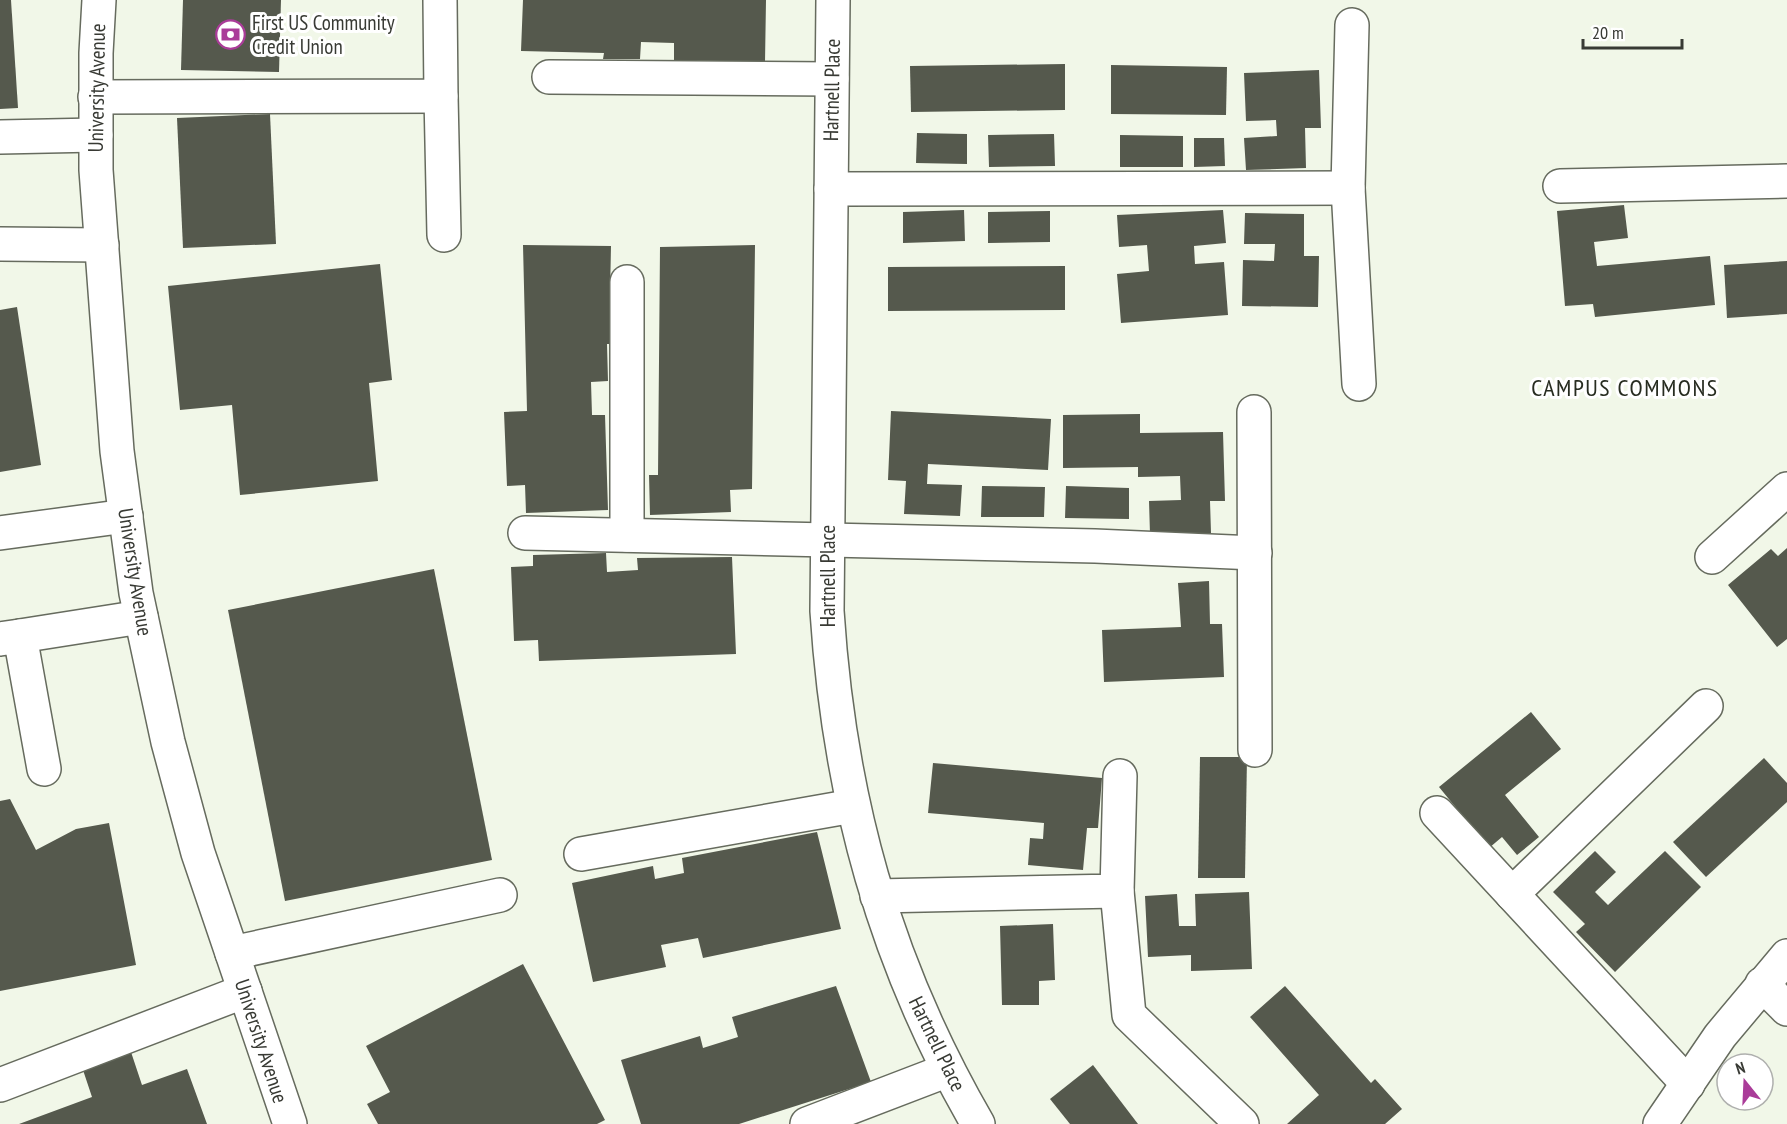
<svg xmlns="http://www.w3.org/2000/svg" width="1787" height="1124" font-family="'PT Sans Narrow',sans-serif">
	<rect width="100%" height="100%" fill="#f1f7e8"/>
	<g fill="#55594d">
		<path d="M0,0H11L18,108L0,109Z"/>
		<path d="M183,0H281L279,72L181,70Z"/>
		<path d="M523,0H766L765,62L674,60V43L641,42L640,59H603L604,53L521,51Z"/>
		<path d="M1065,64V110L911,112L910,66Z"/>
		<path d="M1111,65L1227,67L1226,115L1111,114Z"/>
		<path d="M1319,70L1321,128H1305L1306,168L1246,170L1244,138L1277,136L1276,120L1246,121L1244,73Z"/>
		<path d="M270,114L276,244L183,248L177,118Z"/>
		<path d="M917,133L967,134V164L916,163Z"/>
		<path d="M1054,134L1055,166L989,167L988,135Z"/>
		<path d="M1120,135L1183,136V167H1120Z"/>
		<path d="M1194,138H1224L1225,166L1194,167Z"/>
		<path d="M1624,205L1628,238L1594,242L1597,266L1710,256L1715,305L1595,317L1593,304L1565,306L1557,211Z"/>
		<path d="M964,210L965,241L903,243V212Z"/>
		<path d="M1223,210L1226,243L1194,246L1195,264L1224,262L1228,315L1121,323L1117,274L1149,271L1147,245L1119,247L1117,215Z"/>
		<path d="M1050,211V242L988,243V212Z"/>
		<path d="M1245,213L1304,214V256H1319L1318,307L1242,306L1243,260L1274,261L1275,244H1244Z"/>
		<path d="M523,245L611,246L609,344H607L608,381L591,382L592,415H605L608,510L526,513L525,485L507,486L504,412L527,411Z"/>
		<path d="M755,245L752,489L730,490L731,512L650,515L649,475H658L660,247Z"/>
		<path d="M1787,261V314L1727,318L1724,265Z"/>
		<path d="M380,264L392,380L369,383L378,481L240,495L232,405L180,410L168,286Z"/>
		<path d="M1065,266V310L888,311V267Z"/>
		<path d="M17,307L41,465L0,472V310Z"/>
		<path d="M891,411L1051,419L1048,470L928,464L927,484L962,485L960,516L904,514L906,481L888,480Z"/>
		<path d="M1140,414V433L1223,432L1225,501H1210L1211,533L1150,534L1149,501L1181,500L1180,476L1138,477V467L1063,468V415Z"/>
		<path d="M982,486L1045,487L1044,517H981Z"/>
		<path d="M1066,486L1129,488V519L1065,518Z"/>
		<path d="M1787,548V639L1777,647L1728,585L1771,549L1778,556Z"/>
		<path d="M606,553L607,572L638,570L637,558L732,557L736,654L539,661L538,640L514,641L511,567L533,566V555Z"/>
		<path d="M434,569L492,860L285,901L228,610Z"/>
		<path d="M1209,581L1210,624H1222L1224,677L1104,682L1102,630L1181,627L1178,583Z"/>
		<path d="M1531,712L1561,749L1505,795L1539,837L1517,855L1502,837L1489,848L1439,787Z"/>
		<path d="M1200,757H1247L1245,878H1198Z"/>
		<path d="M1764,758L1787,783V802L1706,877L1673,842Z"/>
		<path d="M933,763L1102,778L1098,828H1087L1083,870L1028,865L1030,838L1043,839L1044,823L928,813Z"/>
		<path d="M10,799L36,850L76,829L109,823L136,965L0,991V801Z"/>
		<path d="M817,832L841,929L703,958L698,938L661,945L666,967L593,982L572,883L653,866L655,879L684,873L682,858Z"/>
		<path d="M1595,851L1616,872L1595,892L1608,905L1665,851L1701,887L1615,972L1576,932L1585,924L1553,892Z"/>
		<path d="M1249,892L1252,969L1191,971V955L1148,957L1145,896L1177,894L1179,926H1196L1195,894Z"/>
		<path d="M1053,924L1055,980L1039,981V1005H1002L1000,926Z"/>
		<path d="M523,964L605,1120L597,1124H378L367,1104L390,1092L366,1046Z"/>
		<path d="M836,986L871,1082L739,1124H641L621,1060L700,1036L703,1048L738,1037L732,1017Z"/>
		<path d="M1285,986L1371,1083L1375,1079L1402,1109L1385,1124H1287L1319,1095L1250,1017Z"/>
		<path d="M130,1049L142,1085L187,1069L207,1124H19L92,1097L82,1067Z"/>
		<path d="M1093,1065L1138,1124H1070L1050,1099Z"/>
	</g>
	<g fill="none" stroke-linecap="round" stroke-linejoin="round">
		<defs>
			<g id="minor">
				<path d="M99,0L96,53V170L117,451L136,593L168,742L198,853L290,1124"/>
				<path d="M833,0L827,611C839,797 884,962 978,1124"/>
				<path d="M1352,25L1348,188L1359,384"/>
				<path d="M549,77L832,79"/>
				<path d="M441,96L444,235"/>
				<path d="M95,97L441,96L440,0"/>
				<path d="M0,137L96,135"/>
				<path d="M1560,186L1787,181"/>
				<path d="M831,189L1348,188"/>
				<path d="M0,244L102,245"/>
				<path d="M627,282V535"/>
				<path d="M1254,412L1255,750"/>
				<path d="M0,533L126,516"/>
				<path d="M525,533L1095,546L1255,553"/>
				<path d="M1712,557L1787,489"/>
				<path d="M20,636L141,617"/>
				<path d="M0,639L20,636L44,769"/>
				<path d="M1437,813L1688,1084"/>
				<path d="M581,854L853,806"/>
				<path d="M1117,891L1129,1015L1242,1124"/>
				<path d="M1512,894L1706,706"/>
				<path d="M877,896L1117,891L1120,776"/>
				<path d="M232,953L500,895"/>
				<path d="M1762,984L1787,1009"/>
				<path d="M0,1085L245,991"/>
				<path d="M807,1124L948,1070"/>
				<path d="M1660,1124L1720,1036L1787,956"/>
			</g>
		</defs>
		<use href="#minor" stroke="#666b5e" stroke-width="36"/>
		<use href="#minor" stroke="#fff" stroke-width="33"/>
	</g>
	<defs>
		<symbol id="bank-ring" viewBox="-11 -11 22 22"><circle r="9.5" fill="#fff" stroke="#aa3c99" stroke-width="1.5"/><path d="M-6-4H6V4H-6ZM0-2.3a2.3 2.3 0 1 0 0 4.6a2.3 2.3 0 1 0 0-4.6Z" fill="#aa3c99"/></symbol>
	</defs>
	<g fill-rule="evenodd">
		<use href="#bank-ring" x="214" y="18" width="33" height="33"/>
	</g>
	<g text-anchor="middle" stroke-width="6" stroke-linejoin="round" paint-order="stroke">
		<g font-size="21" fill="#383a34" stroke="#fff" text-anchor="start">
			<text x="252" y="30">First US Community<tspan x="252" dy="24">Credit Union</tspan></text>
		</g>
		<g font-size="21" fill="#383a34" stroke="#fff">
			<text transform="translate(97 88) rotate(-89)" y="7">University Avenue</text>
			<text transform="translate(832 90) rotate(-89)" y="7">Hartnell Place</text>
			<text transform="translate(135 572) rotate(81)" y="7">University Avenue</text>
			<text transform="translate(828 576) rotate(-90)" y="7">Hartnell Place</text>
			<text transform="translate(261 1041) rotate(72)" y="7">University Avenue</text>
			<text transform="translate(937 1044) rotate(64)" y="7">Hartnell Place</text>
		</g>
		<g font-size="24" letter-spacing="1.5" fill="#272c20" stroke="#fff">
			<text x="1625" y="396">CAMPUS COMMONS</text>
		</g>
	</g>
	<g transform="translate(1745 1082) rotate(342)"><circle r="28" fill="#ffffff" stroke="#afb0ae" stroke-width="1.5"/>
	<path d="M0-4.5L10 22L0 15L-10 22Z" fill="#aa3c99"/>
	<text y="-9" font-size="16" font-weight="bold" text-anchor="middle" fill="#383a34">N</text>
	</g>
	<path d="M1583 39v9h99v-9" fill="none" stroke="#383a34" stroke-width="3"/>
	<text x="1592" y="39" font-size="18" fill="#383a34" stroke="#ffffff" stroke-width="4.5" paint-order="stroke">20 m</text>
</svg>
